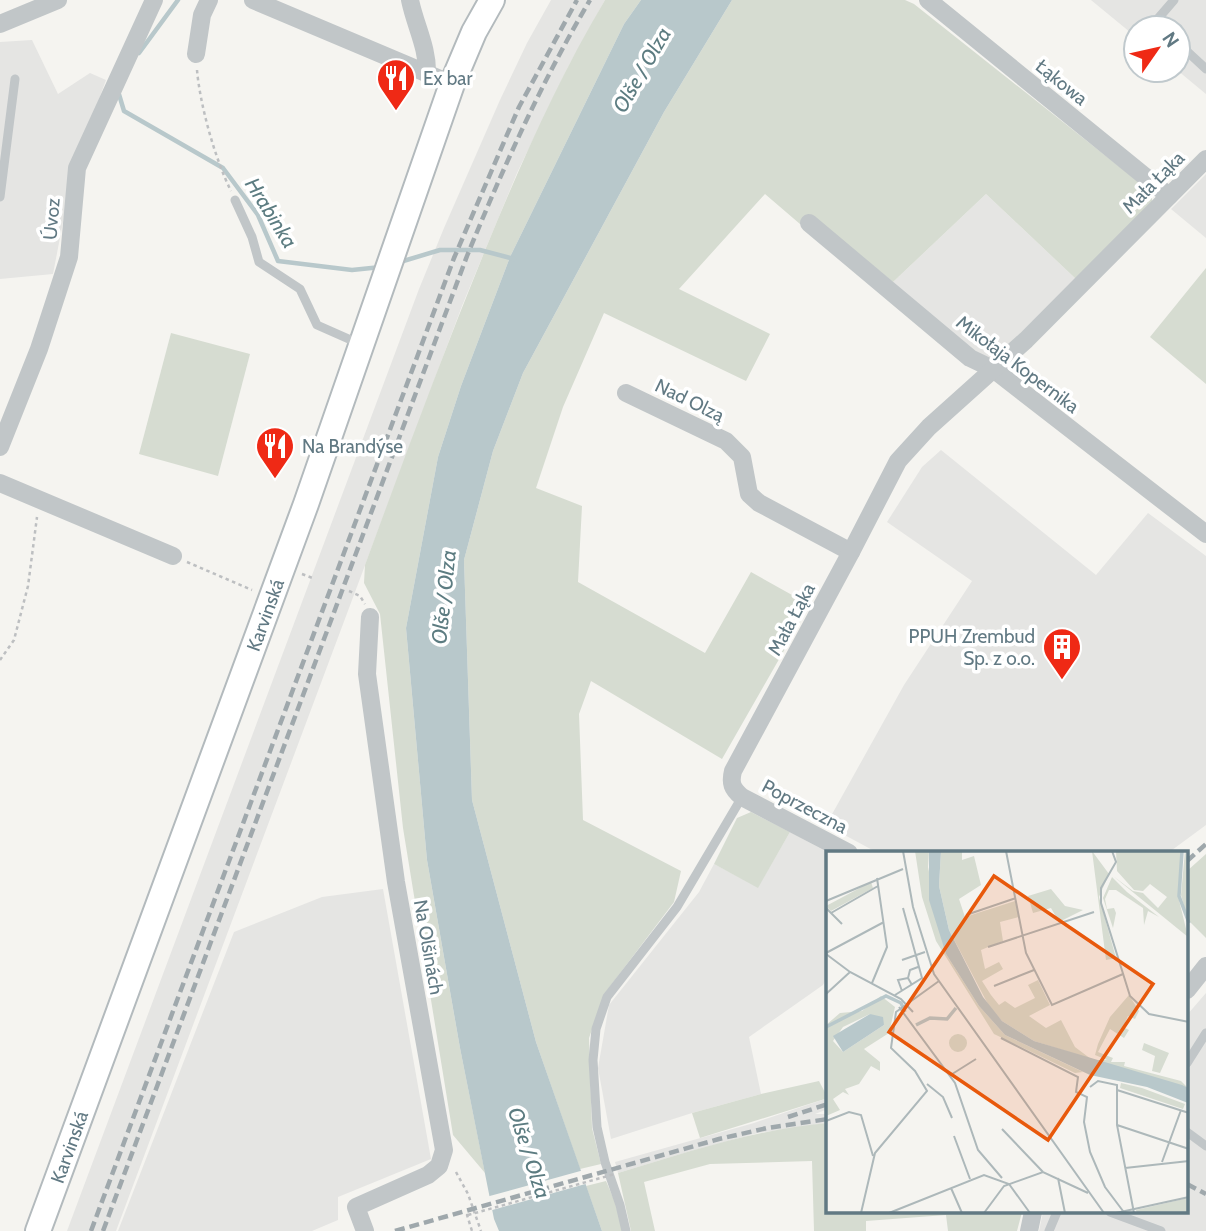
<svg xmlns="http://www.w3.org/2000/svg" width="1206" height="1231" font-family="Cabin,sans-serif">
	<rect width="100%" height="100%" fill="#f5f4f0"/>
	<g fill="#e5e5e3">
		<path d="M551,0H605L568,67L517,173L462,306L116,1231H67L419,289L444,228L500,100L527,43Z"/>
		<path d="M1091,0H1206V94L1177,70L1178,28H1136V37Z"/>
		<path d="M32,40L58,94L90,73L106,80L73,170L53,274L0,279V42Z"/>
		<path d="M1206,174V238L1171,209Z"/>
		<path d="M986,194L1076,279L994,359L976,354L893,282Z"/>
		<path d="M941,450L1096,575L1148,513L1206,556V825L1168,853H878L826,825L904,685L972,581L887,522L922,467Z"/>
		<path d="M790,832L829,853L828,975L823,985L749,1037L761,1094L692,1113L611,1139L598,1068L609,1005L699,892L714,864L758,887Z"/>
		<path d="M383,889L431,1159L338,1197V1220L312,1231H118L234,932L322,897Z"/>
		<path d="M1206,993V1231H1039L1043,1212H1187V1015Z"/>
		<path d="M828,1098V1109L815,1114H828V1123L758,1133L688,1152L618,1173L615,1162L754,1123Z"/>
	</g>
	<g fill="#d6dcd1">
		<path d="M605,0H641L624,24L510,257L461,386L438,457L406,628L427,860L460,1048L485,1173L453,1135L403,828L380,614L364,583L365,565C404,459 443,353 486,248C521,163 558,79 605,0Z"/>
		<path d="M732,0H905L914,4L1145,187L1152,197V202L1076,279L986,194L893,282L809,214L800,224L765,194L679,289L770,334L746,381L604,313L563,407L536,488L582,506L578,582L705,653L751,572L810,605L722,759L591,681L579,714L583,820L681,871L674,902L605,993L589,1038L592,1128L601,1164L580,1169L536,1042L472,800L464,560L493,451L523,373L664,112Z"/>
		<path d="M1206,268V384L1150,337Z"/>
		<path d="M171,333L250,354L218,476L139,454Z"/>
		<path d="M751,812L790,832L758,888L714,864L737,818Z"/>
		<path d="M1206,854V938L1187,919V871Z"/>
		<path d="M819,1081L828,1098L700,1138L692,1113L761,1094Z"/>
		<path d="M828,1123V1212H1022L1017,1231H948L946,1215L866,1221V1231H814L812,1161L710,1164L644,1182L655,1231H631L618,1173C687,1152 756,1129 828,1123Z"/>
		<path d="M606,1181L615,1202L623,1231H602L586,1186Z"/>
	</g>
	<path fill="#b8c8cb" d="M641,0H732L664,112L523,373L493,451L464,560L472,800L536,1042L602,1231H499L494,1219L460,1048L427,860L406,628L438,457L461,386L510,257L624,24Z"/>
	<path fill="#f5f4f0" d="M584,1170L589,1183L489,1211L486,1197Z"/>
	<g fill="none" stroke-linecap="round" stroke-linejoin="round">
		<g stroke="#b8c8cb" stroke-width="4.5">
			<path d="M139,53L178,0"/>
			<path d="M118,91L124,111L223,168L258,215L278,261L352,270L381,267"/>
			<path d="M400,262L440,250H480L514,259"/>
		</g>
		<defs>
			<path id="secondary" d="M38,1231L306,504L452,84L474,32L492,0"/>
		</defs>
		<use href="#secondary" stroke="#b3babd" stroke-width="28"/>
		<g stroke="#bdbfc1" stroke-width="2.5" stroke-dasharray="3.5 3.5" stroke-linecap="butt">
			<path d="M197,70C200,105 215,159 231,191"/>
			<path d="M187,562L252,590"/>
			<path d="M302,574L315,579"/>
			<path d="M349,591L360,596L365,604"/>
			<path d="M0,660L14,640L28,586L37,517"/>
			<path d="M456,1172L468,1194L481,1231"/>
			<path d="M468,1215H467L472,1231"/>
		</g>
		<g stroke="#c1c6c8" stroke-width="9">
			<path d="M1162,28L1155,22L1174,0"/>
			<path d="M1178,43L1206,69"/>
			<path d="M0,197L15,79"/>
			<path d="M235,200L252,237L259,262L300,289L317,325L360,344"/>
			<path d="M1187,1063L1206,1033"/>
			<path d="M1187,1132L1206,1146"/>
			<path d="M1110,1212L1161,1231"/>
			<path d="M626,1231L620,1205L605,1162L597,1127L593,1060L596,1029L607,997L677,907L742,797"/>
			<path d="M1049,1231L1057,1212"/>
		</g>
		<g stroke="#c1c6c8" stroke-width="18">
			<path d="M253,0L452,84"/>
			<path d="M410,0C415,25 428,48 427,74"/>
			<path d="M928,0L1169,196"/>
			<path d="M0,24L58,0"/>
			<path d="M196,54L202,15L209,0"/>
			<path d="M809,223L970,358L993,369L1206,534"/>
			<path d="M626,393L726,441L742,457L749,494L759,503L851,552"/>
			<path d="M0,447L39,349L69,257L77,168L154,0"/>
			<path d="M0,483L173,556"/>
			<path d="M849,853L742,797C732,789 730,783 733,771L851,552L898,461L929,427L1026,340L1206,159"/>
			<path d="M1187,990L1206,966"/>
			<path d="M365,1231L356,1207L428,1175L439,1166L444,1150L396,882L367,674L370,617"/>
			<path d="M1029,1231L1033,1212"/>
		</g>
		<use href="#secondary" stroke="#fff" stroke-width="24"/>
		<g stroke="#9fa8ac" stroke-width="4.5" stroke-dasharray="10 5" stroke-linecap="butt">
			<path d="M1187,861L1206,844"/>
			<path d="M788,1117L828,1104"/>
			<path d="M1187,1184L1206,1194"/>
			<path d="M91,1231L454,258L519,107L577,0"/>
			<path d="M103,1231L467,256C503,168 542,81 590,0"/>
			<path d="M395,1231L719,1139L767,1128L828,1119"/>
		</g>
		<path stroke="#bdbfc1" stroke-width="2.5" stroke-dasharray="3.5 3.5" stroke-linecap="butt" d="M468,1215L615,1174"/>
	</g>
	<defs>
		<symbol id="restaurant-pin" viewBox="-11 -11 22 30"><path d="M0 17L-7.5 6A9.5 9.5 0 1 1 7.5 6Z" fill="#ef2915" stroke="#fff"/><path d="M-5-6h1v4h1v-4h1v4h1v-4h1v5L-1.5 .5V6h-2V.5L-5-1ZM5-6V6H3V1.5H1.5Q1.5-4 5-6Z" fill="#fff"/></symbol>
		<symbol id="building-pin" viewBox="-11 -11 22 30"><path d="M0 17L-7.5 6A9.5 9.5 0 1 1 7.5 6Z" fill="#ef2915" stroke="#fff"/><path d="M-4-6H4V6H1V3H-1V6H-4ZM-2.5-4.3h1.7v1.8h-1.7ZM.8-4.3h1.7v1.8H.8ZM-2.5-1h1.7V.8h-1.7ZM.8-1h1.7V.8H.8Z" fill="#fff"/></symbol>
	</defs>
	<g fill-rule="evenodd">
		<use href="#restaurant-pin" x="374" y="56" width="44" height="60"/>
		<use href="#restaurant-pin" x="253" y="424" width="44" height="60"/>
		<use href="#building-pin" x="1040" y="625" width="44" height="60"/>
	</g>
	<g text-anchor="middle" stroke-width="7" stroke-linejoin="round" paint-order="stroke">
		<g font-size="19" fill="#617983" stroke="#fff" text-anchor="start">
			<text x="423" y="85">Ex bar</text>
			<text x="302" y="453">Na Brandýse</text>
			<text x="1035" y="643" text-anchor="end">PPUH Zrembud<tspan x="1035" dy="22">Sp. z o.o.</tspan></text>
		</g>
		<g font-size="19" fill="#617983" stroke="#fff">
			<text transform="translate(1062 82) rotate(39)" y="7">Łąkowa</text>
			<text transform="translate(1153 182) rotate(-45)" y="7">Mała Łąka</text>
			<text transform="translate(51 219) rotate(-85)" y="7">Úvoz</text>
			<text transform="translate(1018 364) rotate(37)" y="7">Mikołaja Kopernika</text>
			<text transform="translate(690 400) rotate(26)" y="7">Nad Olzą</text>
			<text transform="translate(265 615) rotate(-70)" y="7">Karvinská</text>
			<text transform="translate(791 619) rotate(-62)" y="7">Mała Łąka</text>
			<text transform="translate(805 806) rotate(28)" y="7">Poprzeczna</text>
			<text transform="translate(429 947) rotate(80)" y="7">Na Olšinách</text>
			<text transform="translate(69 1147) rotate(-70)" y="7">Karvinská</text>
		</g>
		<g font-size="21" font-style="italic" fill="#5c7c81" stroke="#fff">
			<text transform="translate(642 70) rotate(-60)" y="7">Olše / Olza</text>
			<text transform="translate(271 213) rotate(58)" y="7">Hrabinka</text>
			<text transform="translate(444 597) rotate(-84)" y="7">Olše / Olza</text>
			<text transform="translate(529 1153) rotate(72)" y="7">Olše / Olza</text>
		</g>
	</g>
	<g transform="translate(826 851)">
		<rect width="362" height="362" fill="#f5f4f0"/>
		<path d="M89,0H103L102,16L120,103L153,155L179,184L257,221L249,222L168,183L110,90L96,46ZM115,0H136V9L148,5L155,34L133,48L139,66L189,50L193,66L174,71L177,90L155,99L159,118L173,111L177,118L156,130L165,144L173,154L179,150L189,157L209,147L202,134L212,129L224,154L203,165L220,177L235,169L249,196L265,208L208,190L176,170L164,157L123,79L113,35ZM266,0L283,23L273,46L290,107L280,109ZM290,0H355L352,45L362,86L287,25L307,40L317,42L332,57L341,46L324,33L317,40L308,39L291,20ZM359,0L363,14L362,70L355,44ZM286,26L301,41L333,66L322,60L318,74L317,57L290,39H283L279,48L281,58L288,57L290,62L287,77L277,47ZM45,31L47,37L5,60L0,55ZM225,38L239,55L257,59L233,71L225,57L207,62L202,45ZM303,144L313,160L309,168L302,165L297,176L303,179L298,187L284,178L272,201L287,207L285,211H299L298,215L355,230L362,237L267,209H281L269,204L272,193L284,166ZM55,145L69,156L63,182L38,198L54,211V220L45,215L33,233L19,238L23,244L17,241L7,248L14,259L0,265V174L14,162L36,160ZM44,163L58,174L17,201L7,190L17,176ZM123 192a9 9 0 1 1 18 0a9 9 0 1 1-18 0ZM318,192L343,202L334,222L326,220L329,205L316,199ZM295,232L316,237L359,253L357,258L294,237ZM362,347V362H311L310,359Z" fill="#d6dcd1" fill-rule="evenodd"/>
		<path d="M103,0H115L113,35L123,79L157,146L176,170L208,190L356,234L362,237V252L321,236L264,224L179,184L153,155L120,103L103,49ZM44,163L57,166L58,174L17,201L7,185Z" fill="#b8c8cb"/>
		<path fill="none" stroke="#b8c8cb" stroke-width="3.5" d="M356,0L353,45L363,72M90,174L104,167L121,168L130,157M0,176L60,145L75,152L79,161"/>
		<path fill="none" stroke="#adb8ba" stroke-width="2" d="M77,0L87,56L108,123L278,362M180,0L200,102L226,154L297,123M286,0L290,11L275,37V52L304,145L323,163L363,171M0,50L77,18M0,57L16,73M5,62L52,35M140,64L190,47M162,96L268,61M0,102L58,71M0,103L24,121L75,148L87,161M76,109L99,101M46,132L61,96L51,27M86,134L82,127L84,119L92,116M168,135L208,119M76,140L72,129L82,127M0,143L24,121M69,144L96,127L77,57M73,156L129,232L152,299L176,327M175,187L252,226L250,241L261,246L258,271L264,301L279,336L297,360M123,225L150,208M101,233L117,246L126,267M264,236L272,230L291,234V274L308,362M291,239L363,262M0,270L23,261L35,264L47,305M291,274L363,298M176,278L217,321M128,285L144,328M336,311L355,259M299,317L363,310M232,327L239,362M125,337L136,362M35,362L49,302L101,240L89,220L65,197L70,161L113,130M63,362L158,324L183,333L204,362M158,362L178,335L217,321L262,342M290,362L363,346"/>
		<path fill="#e8590c" fill-opacity="0.15" stroke="#e8590c" stroke-width="3.5" d="M168,25L327,133L222,289L63,181Z"/>
		<rect width="362" height="362" fill="none" stroke="#617983" stroke-width="3.5"/>
	</g>
	<g transform="translate(1157 49) rotate(56)"><circle r="33" fill="#ffffff" stroke="#c0c9cd" stroke-width="2"/>
	<path d="M0-5L12 26L0 18L-12 26Z" fill="#ef2915"/>
	<text y="-10" font-size="19" font-weight="bold" text-anchor="middle" fill="#617983">N</text>
	</g>
</svg>
